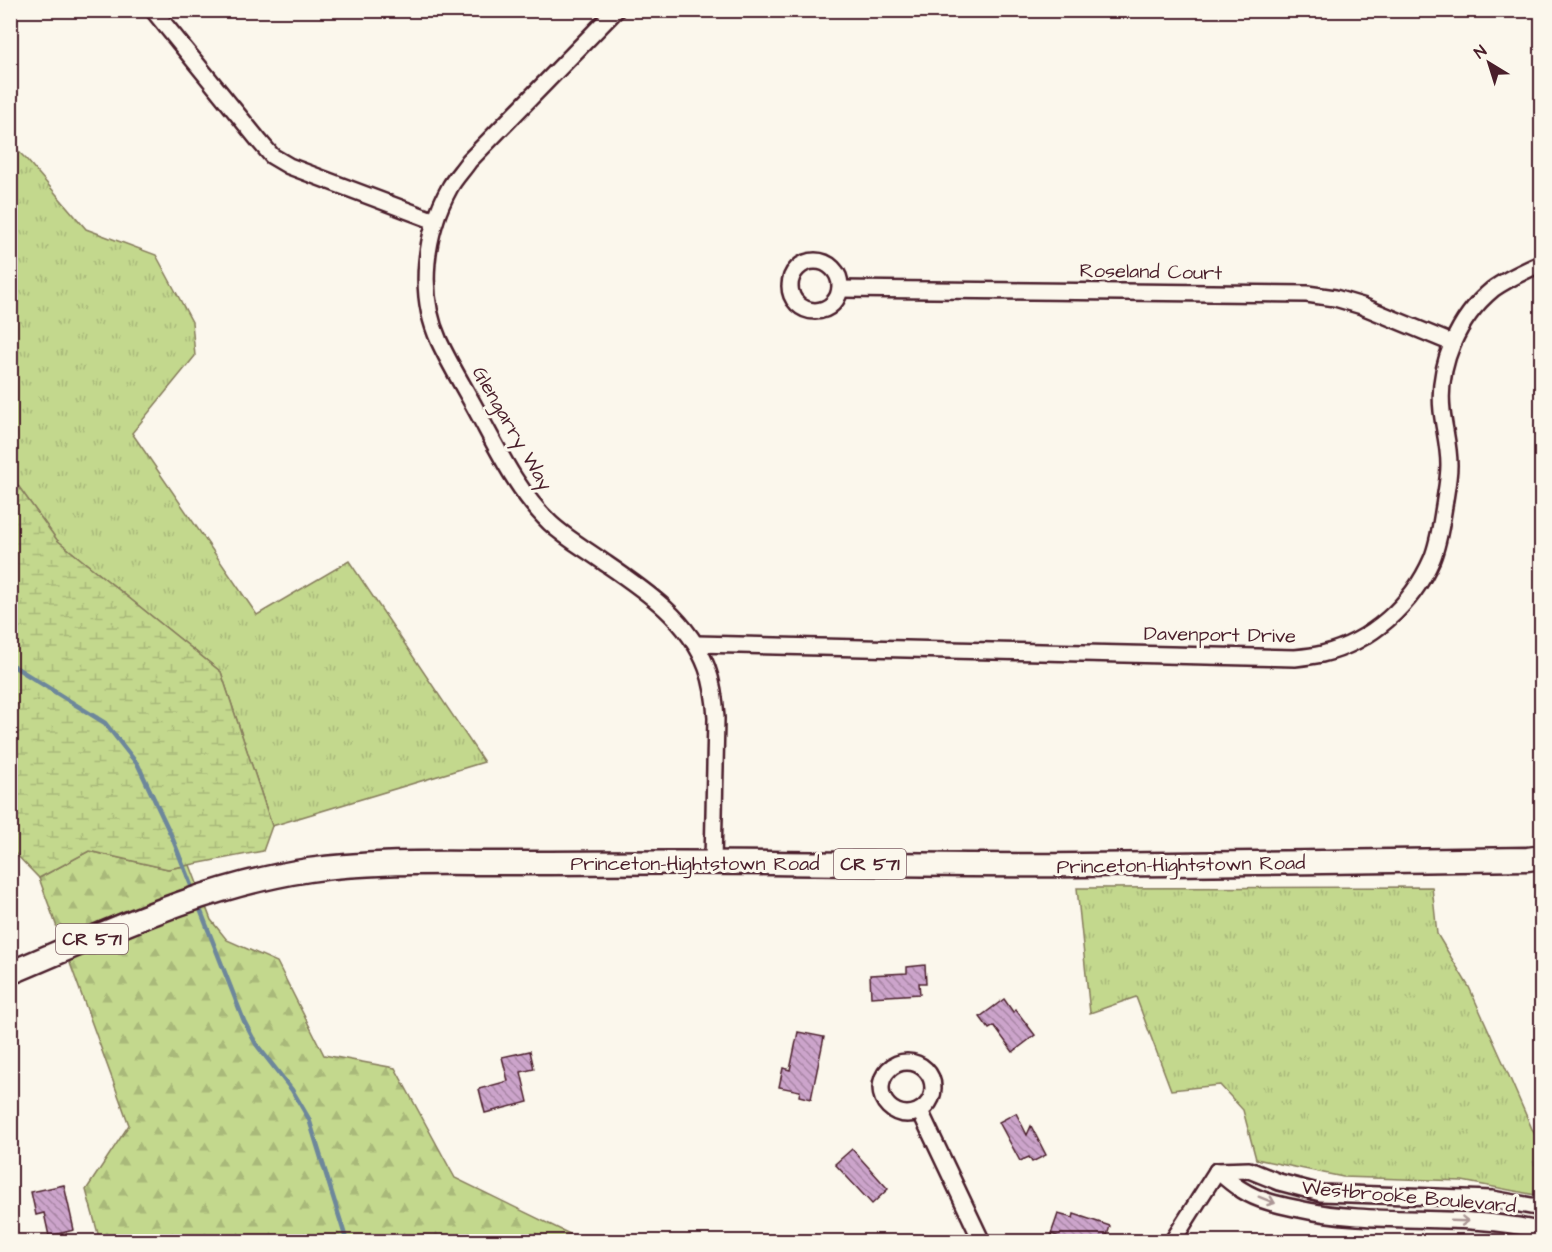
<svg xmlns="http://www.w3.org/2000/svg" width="1552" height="1252" font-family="'Architects Daughter',sans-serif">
	<defs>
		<pattern id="grass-tufts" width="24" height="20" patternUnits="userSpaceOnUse" patternTransform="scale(1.5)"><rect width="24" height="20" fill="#c3d88d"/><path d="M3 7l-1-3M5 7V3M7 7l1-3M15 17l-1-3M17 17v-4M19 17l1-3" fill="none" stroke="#a9b97a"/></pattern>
		<pattern id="forest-firs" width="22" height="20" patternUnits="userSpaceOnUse" patternTransform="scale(1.5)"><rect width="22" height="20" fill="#c3d88d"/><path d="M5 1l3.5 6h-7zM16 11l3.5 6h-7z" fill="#a9b97a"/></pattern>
		<pattern id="wetland-marsh" width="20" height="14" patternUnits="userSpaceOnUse" patternTransform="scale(1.5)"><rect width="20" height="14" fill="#c3d88d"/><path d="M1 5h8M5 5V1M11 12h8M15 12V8" fill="none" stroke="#a9b97a"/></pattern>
		<pattern id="building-back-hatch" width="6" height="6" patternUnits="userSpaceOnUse" patternTransform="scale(1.5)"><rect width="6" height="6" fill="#cca4cb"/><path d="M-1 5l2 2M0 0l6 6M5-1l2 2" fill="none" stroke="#a885a5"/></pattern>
	</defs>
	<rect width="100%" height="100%" fill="#fbf7ec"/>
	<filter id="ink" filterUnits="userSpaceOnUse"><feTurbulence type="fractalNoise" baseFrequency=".0167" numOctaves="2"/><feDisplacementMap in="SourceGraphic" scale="12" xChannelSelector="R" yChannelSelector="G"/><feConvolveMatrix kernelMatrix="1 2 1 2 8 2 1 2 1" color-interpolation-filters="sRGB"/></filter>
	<g filter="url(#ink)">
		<g fill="url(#grass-tufts)" stroke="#867c5c" stroke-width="1.5">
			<path d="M10,143L27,160L86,229L156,255L192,322L195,356L132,433L257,615L349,561L484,762L272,826L221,672L57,540L11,476Z"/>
			<path d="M1432,887L1437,934L1469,987L1502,1060L1533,1131L1541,1141V1196L1462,1181L1343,1177L1256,1159L1243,1110L1220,1085L1171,1090L1136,997L1090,1013L1077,888Z"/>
		</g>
		<path fill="url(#forest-firs)" stroke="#867c5c" stroke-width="1.5" d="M89,851L168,869L190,865L211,920L227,940L277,962L324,1055L395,1068L455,1178L584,1241H100L86,1190L129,1125L39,878Z"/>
		<path fill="url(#wetland-marsh)" stroke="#867c5c" stroke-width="1.5" d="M11,476L57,540L221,672L272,826L263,851L168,869L89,851L39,878L11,849Z"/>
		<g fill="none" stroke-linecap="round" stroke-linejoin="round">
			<g stroke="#6d879b" stroke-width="4.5">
				<path d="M10,664L105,723L138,765L172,837L194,893"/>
				<path d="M198,904L244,1021L256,1044L292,1090L309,1119L347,1242"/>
			</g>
		</g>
		<g fill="url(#building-back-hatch)" stroke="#4a1f2b" stroke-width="1.5">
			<path d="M925,965L926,983H919L920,994L871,997L870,975L907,973V967Z"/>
			<path d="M1004,999L1013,1012L1016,1010L1035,1035L1013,1052L994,1026L989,1029L980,1017Z"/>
			<path d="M798,1032L824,1037L811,1099L799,1096L800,1091L779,1087L783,1068L790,1070Z"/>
			<path d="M530,1051L534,1069L521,1072L528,1102L485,1113L479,1089L508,1081L502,1057Z"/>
			<path d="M1016,1113L1027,1135L1031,1126L1046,1155L1032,1162L1029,1157L1020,1161L999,1122Z"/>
			<path d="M852,1149L888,1189L872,1204L835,1164Z"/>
			<path d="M64,1185L74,1230L49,1236L44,1213L36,1215L31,1192Z"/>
			<path d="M1058,1214L1073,1218L1074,1214L1110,1226L1105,1242H1073L1051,1234Z"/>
		</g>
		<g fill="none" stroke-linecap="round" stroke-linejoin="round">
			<defs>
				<g id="street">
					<path d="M153,10L260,142L272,156L289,166L435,221"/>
					<path d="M616,10L469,161C463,170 455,178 450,187C425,232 417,293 439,341C451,367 467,392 480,417C500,454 519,493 550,523C567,539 586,549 605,563C646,591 689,620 707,668C713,684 715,701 716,718L713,863"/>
					<circle cx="815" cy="286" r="25"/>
					<path d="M840,289L1307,294L1335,298L1362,306L1452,343"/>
					<path d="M696,644L1295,658C1304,657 1313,656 1322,654C1371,642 1412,605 1432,559C1439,542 1441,524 1444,506C1446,492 1449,478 1449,465C1449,446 1444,429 1442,411C1437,365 1458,318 1493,289C1508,278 1525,271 1542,263"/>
					<circle cx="907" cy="1088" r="26"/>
					<path d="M920,1111L982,1242"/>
					<path d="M1217,1171C1225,1177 1233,1185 1242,1190C1259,1201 1280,1205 1299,1209C1379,1227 1462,1211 1542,1231"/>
					<path d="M1217,1171L1249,1170L1279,1182L1321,1193L1492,1199L1542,1208"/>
					<path d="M1172,1242L1217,1171"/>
				</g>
				<path id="primary" d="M10,973C108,932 203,886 309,870C372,861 437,863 501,863C591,863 681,862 772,863C874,864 977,866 1080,865C1229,864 1379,861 1528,859L1542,857"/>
			</defs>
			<use href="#street" stroke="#4a1f2b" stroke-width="20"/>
			<use href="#primary" stroke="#4a1f2b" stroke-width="27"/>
			<use href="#street" stroke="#fbf7ec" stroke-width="15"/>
			<use href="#primary" stroke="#fbf7ec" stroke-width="22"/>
		</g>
		<defs><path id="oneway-shaft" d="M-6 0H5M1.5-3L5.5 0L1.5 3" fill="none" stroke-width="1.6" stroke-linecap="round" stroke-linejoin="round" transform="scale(1.5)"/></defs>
		<g stroke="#ab9695">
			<use href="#oneway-shaft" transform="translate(1267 1200) rotate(22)"/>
			<use href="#oneway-shaft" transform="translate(1460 1221) rotate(2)"/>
		</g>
	</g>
	<g text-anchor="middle" stroke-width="6" stroke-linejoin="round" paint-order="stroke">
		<g fill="#fbf7ec" stroke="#7f6065" stroke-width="1.5">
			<rect x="834" y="849" width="72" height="30" rx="4.5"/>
			<rect x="56" y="924" width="72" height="30" rx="4.5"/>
		</g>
		<g font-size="18" font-weight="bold" fill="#4a1f2b">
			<text x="870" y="870">CR 571</text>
			<text x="92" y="945">CR 571</text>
		</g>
		<g font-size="20" fill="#4a1f2b" stroke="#fbf7ec">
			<text transform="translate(1151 271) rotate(1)" y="7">Roseland Court</text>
			<text transform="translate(513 428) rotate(60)" y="7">Glengarry Way</text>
			<text transform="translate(1220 634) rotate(1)" y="7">Davenport Drive</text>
			<text x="695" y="870">Princeton-Hightstown Road</text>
			<text transform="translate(1181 864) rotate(-1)" y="7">Princeton-Hightstown Road</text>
			<text transform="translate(1409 1196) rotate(5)" y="7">Westbrooke Boulevard</text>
		</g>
	</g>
	<rect width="1552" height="1252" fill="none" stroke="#fbf7ec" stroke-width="36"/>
	<rect x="18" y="18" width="1516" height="1216" fill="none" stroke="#4a1f2b" stroke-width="2" filter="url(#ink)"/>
	<g transform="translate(1489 63) rotate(322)" stroke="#fbf7ec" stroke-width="4.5" paint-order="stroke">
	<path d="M0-4.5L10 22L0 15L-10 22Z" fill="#4a1f2b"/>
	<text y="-9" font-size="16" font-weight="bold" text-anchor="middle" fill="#4a1f2b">N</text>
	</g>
</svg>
